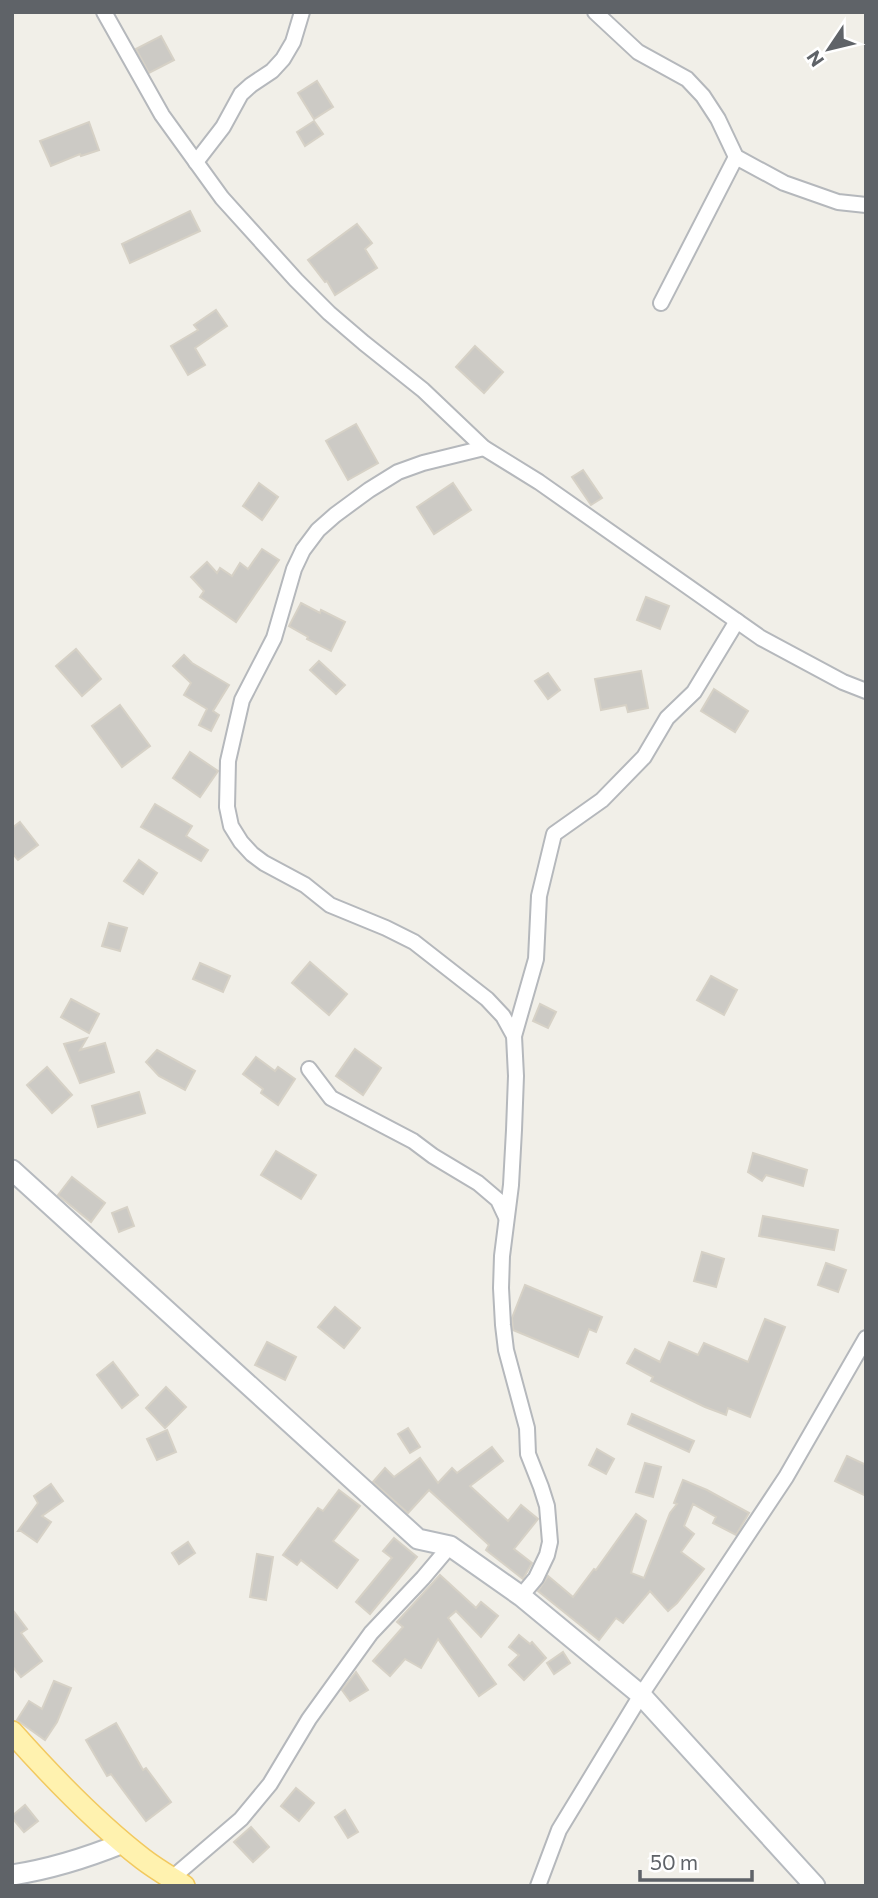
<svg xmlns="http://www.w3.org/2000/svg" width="878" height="1898" font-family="Commissioner,sans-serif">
	<rect width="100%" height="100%" fill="#f1efe8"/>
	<g fill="#cccac5" stroke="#d6d1c6" stroke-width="2">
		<path d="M161,36L174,60L149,73L136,49Z"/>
		<path d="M317,81L333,107L314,119L298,93Z"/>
		<path d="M314,121L323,134L305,146L297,132Z"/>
		<path d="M89,122L99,150L81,156L80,154L51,166L40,141Z"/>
		<path d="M190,211L200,231L130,263L122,244Z"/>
		<path d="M357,224L372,243L365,249L377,268L335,295L327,281L325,282L308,260Z"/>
		<path d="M216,310L227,326L195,348L205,365L188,375L171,346L198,330L194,325Z"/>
		<path d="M475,346L503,372L484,393L456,367Z"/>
		<path d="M356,424L378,463L348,480L326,441Z"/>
		<path d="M583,470L602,498L591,505L572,477Z"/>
		<path d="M259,483L278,497L262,520L243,506Z"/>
		<path d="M453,483L471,510L434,534L417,507Z"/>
		<path d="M262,549L279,560L236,622L200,597L204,591L191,577L207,562L217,573L220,568L232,576L240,563L248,569Z"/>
		<path d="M646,597L669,606L660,629L637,620Z"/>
		<path d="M301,603L320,613L321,610L345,622L331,651L307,639L308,637L289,626Z"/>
		<path d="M76,649L101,679L82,696L56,666Z"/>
		<path d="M184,655L192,663L229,685L213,711L219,715L211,731L199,725L207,709L184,695L191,683L173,666Z"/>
		<path d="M319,661L345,685L336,694L310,670Z"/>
		<path d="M641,671L648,708L628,712L626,705L601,710L595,679Z"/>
		<path d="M548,673L560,690L548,699L535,681Z"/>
		<path d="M714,689L748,711L735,732L701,711Z"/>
		<path d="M120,705L150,746L122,767L92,726Z"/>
		<path d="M190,752L218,771L200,797L173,778Z"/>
		<path d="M155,804L192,826L186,836L208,850L201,861L141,827Z"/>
		<path d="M20,822L38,845L18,860L12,853V828Z"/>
		<path d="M139,860L157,873L143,894L124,881Z"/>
		<path d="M109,923L127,928L120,951L102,946Z"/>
		<path d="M310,962L347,994L329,1015L292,983Z"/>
		<path d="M200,963L230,976L223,992L193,979Z"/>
		<path d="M711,976L737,990L724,1015L697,1000Z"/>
		<path d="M71,999L99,1014L89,1033L61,1017Z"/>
		<path d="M540,1004L556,1012L548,1028L533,1021Z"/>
		<path d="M87,1038L80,1050L105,1043L114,1072L80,1083L64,1044Z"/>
		<path d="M355,1049L381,1068L363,1095L336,1076Z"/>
		<path d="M157,1050L195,1071L185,1090L159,1076L146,1062Z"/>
		<path d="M256,1057L275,1071L278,1067L295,1079L278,1105L261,1093L263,1089L243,1074Z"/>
		<path d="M47,1067L72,1095L52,1113L27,1085Z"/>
		<path d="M139,1092L145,1113L98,1127L92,1106Z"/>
		<path d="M276,1151L316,1175L301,1199L261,1175Z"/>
		<path d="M753,1153L807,1170L803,1186L766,1175L762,1181L748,1172Z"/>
		<path d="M72,1177L105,1203L91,1222L58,1195Z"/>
		<path d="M127,1207L134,1226L119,1232L112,1213Z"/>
		<path d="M763,1216L838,1230L834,1250L759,1236Z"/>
		<path d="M702,1252L724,1259L716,1287L694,1281Z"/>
		<path d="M826,1263L846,1270L838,1292L818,1285Z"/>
		<path d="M525,1285L602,1317L596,1332L589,1329L578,1357L513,1330L512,1318Z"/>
		<path d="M335,1307L360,1328L344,1348L318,1327Z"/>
		<path d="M765,1319L785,1327L750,1417L728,1408L726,1415L705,1407L651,1381L653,1377L627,1363L635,1349L660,1362L669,1342L698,1355L704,1343L748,1362Z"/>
		<path d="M267,1342L296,1357L285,1380L255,1365Z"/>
		<path d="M113,1362L138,1395L122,1408L97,1375Z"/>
		<path d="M166,1387L186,1407L165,1428L146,1408Z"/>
		<path d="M632,1414L694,1441L689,1452L628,1424Z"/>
		<path d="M408,1428L420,1447L410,1453L398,1434Z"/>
		<path d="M167,1430L176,1452L157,1460L147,1439Z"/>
		<path d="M492,1447L503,1461L470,1486L508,1521L521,1505L538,1519L514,1549L532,1563L523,1579L486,1550L489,1545L429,1490L408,1513L373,1482L385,1468L394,1477L420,1458L438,1483L452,1468L457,1473Z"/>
		<path d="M597,1449L614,1459L606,1474L589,1465Z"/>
		<path d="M847,1456L866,1465V1496L835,1481Z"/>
		<path d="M645,1463L661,1467L653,1497L636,1492Z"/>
		<path d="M683,1480L707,1490L749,1513L736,1535L713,1523L716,1517L693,1504L684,1526L694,1534L681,1552L704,1569L677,1603L668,1611L650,1591L623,1623L616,1618L599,1640L538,1591L548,1576L573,1597L594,1569L596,1570L636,1514L646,1521L631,1573L644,1578L670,1513L677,1504L674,1503Z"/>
		<path d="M51,1484L63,1501L42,1516L51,1522L37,1542L21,1531H18L38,1503L34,1496Z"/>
		<path d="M339,1490L360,1506L333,1541L358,1560L337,1588L301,1560L297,1565L283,1555L318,1508L323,1511Z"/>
		<path d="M394,1538L417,1557L370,1614L356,1602L392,1558L383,1551Z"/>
		<path d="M188,1542L195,1553L179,1564L172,1553Z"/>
		<path d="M257,1554L273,1557L266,1600L250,1597Z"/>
		<path d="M440,1575L476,1608L481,1602L498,1616L481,1637L456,1611L448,1618L496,1684L479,1696L438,1639L421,1668L405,1659L390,1676L373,1661L403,1627L397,1622Z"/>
		<path d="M12,1609L27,1629L21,1633L42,1661L21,1677L12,1666Z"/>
		<path d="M519,1635L530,1644L532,1642L546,1658L524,1680L509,1665L519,1655L509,1647Z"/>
		<path d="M563,1652L570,1663L554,1674L547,1663Z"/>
		<path d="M356,1672L368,1690L350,1701L342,1690Z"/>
		<path d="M54,1681L71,1688L57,1722L45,1740L17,1720L29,1701L42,1709Z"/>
		<path d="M116,1723L143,1770L146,1768L171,1802L146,1821L111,1774L107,1776L86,1740Z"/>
		<path d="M296,1788L314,1803L299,1821L281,1806Z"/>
		<path d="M25,1805L38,1821L24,1832L12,1818V1816Z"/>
		<path d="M345,1810L358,1832L348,1838L335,1817Z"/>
		<path d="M251,1827L269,1847L253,1862L234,1842Z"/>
	</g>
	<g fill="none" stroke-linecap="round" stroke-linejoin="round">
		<defs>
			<g id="street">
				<path d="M104,12L162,115L222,198L296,280L329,313L364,343L423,390L484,448L539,482L761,638L843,682L866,691"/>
				<path d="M595,12L638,52L687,79L703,96L718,119L736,157L784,183L838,202L866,205"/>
				<path d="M196,162L223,127L241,94L251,85L272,71L283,59L293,42L302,12"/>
				<path d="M661,303L736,157"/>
				<path d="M484,448L423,463L398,472L369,490L335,515L318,530L303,550L294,569L274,638L242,700L228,761L227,807L231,826L241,842L252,854L264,863L305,885L330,905L386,928L414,942L487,999L503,1016L514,1036L516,1076L514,1130L511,1185L502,1256L501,1288L503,1325L506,1350L527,1428L528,1454L541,1487L547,1506L550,1542L547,1555L536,1578L521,1596"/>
				<path d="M514,1036L536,959L539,896L554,834L602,800L644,757L667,718L694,692L737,621"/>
				<path d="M309,1069L331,1098L413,1141L433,1156L478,1183L498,1200L506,1217"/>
				<path d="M172,1878L241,1819L270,1784L309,1719L371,1633L423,1578L450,1546"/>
				<path d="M538,1886L559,1830L641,1695L786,1477L866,1338"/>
			</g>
			<g id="secondary">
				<path d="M12,1170L418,1539L450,1546L521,1596L641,1695L815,1886"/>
				<path d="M12,1875C51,1869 86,1858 123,1843"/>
			</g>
			<path id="primary" d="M12,1732C52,1777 95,1822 143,1859C156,1869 170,1877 184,1886"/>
		</defs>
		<use href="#street" stroke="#b5b8bc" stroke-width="18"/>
		<use href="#secondary" stroke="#b6babf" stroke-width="23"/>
		<use href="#primary" stroke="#f2c960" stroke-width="24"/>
		<use href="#street" stroke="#fff" stroke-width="14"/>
		<use href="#secondary" stroke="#fff" stroke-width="19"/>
		<use href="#primary" stroke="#fff2af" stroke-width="21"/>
	</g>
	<rect width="878" height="1898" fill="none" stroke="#5f6368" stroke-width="28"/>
	<g transform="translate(829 49) rotate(235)" stroke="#ffffff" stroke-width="5" paint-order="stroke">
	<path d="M0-5L12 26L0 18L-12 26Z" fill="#5f6368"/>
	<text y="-10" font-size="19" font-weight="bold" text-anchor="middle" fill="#5f6368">N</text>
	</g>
	<path d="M640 1870v10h112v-10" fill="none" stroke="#5f6368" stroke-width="3.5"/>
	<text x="650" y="1870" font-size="21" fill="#5f6368" stroke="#ffffff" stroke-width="5" paint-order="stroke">50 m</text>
</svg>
